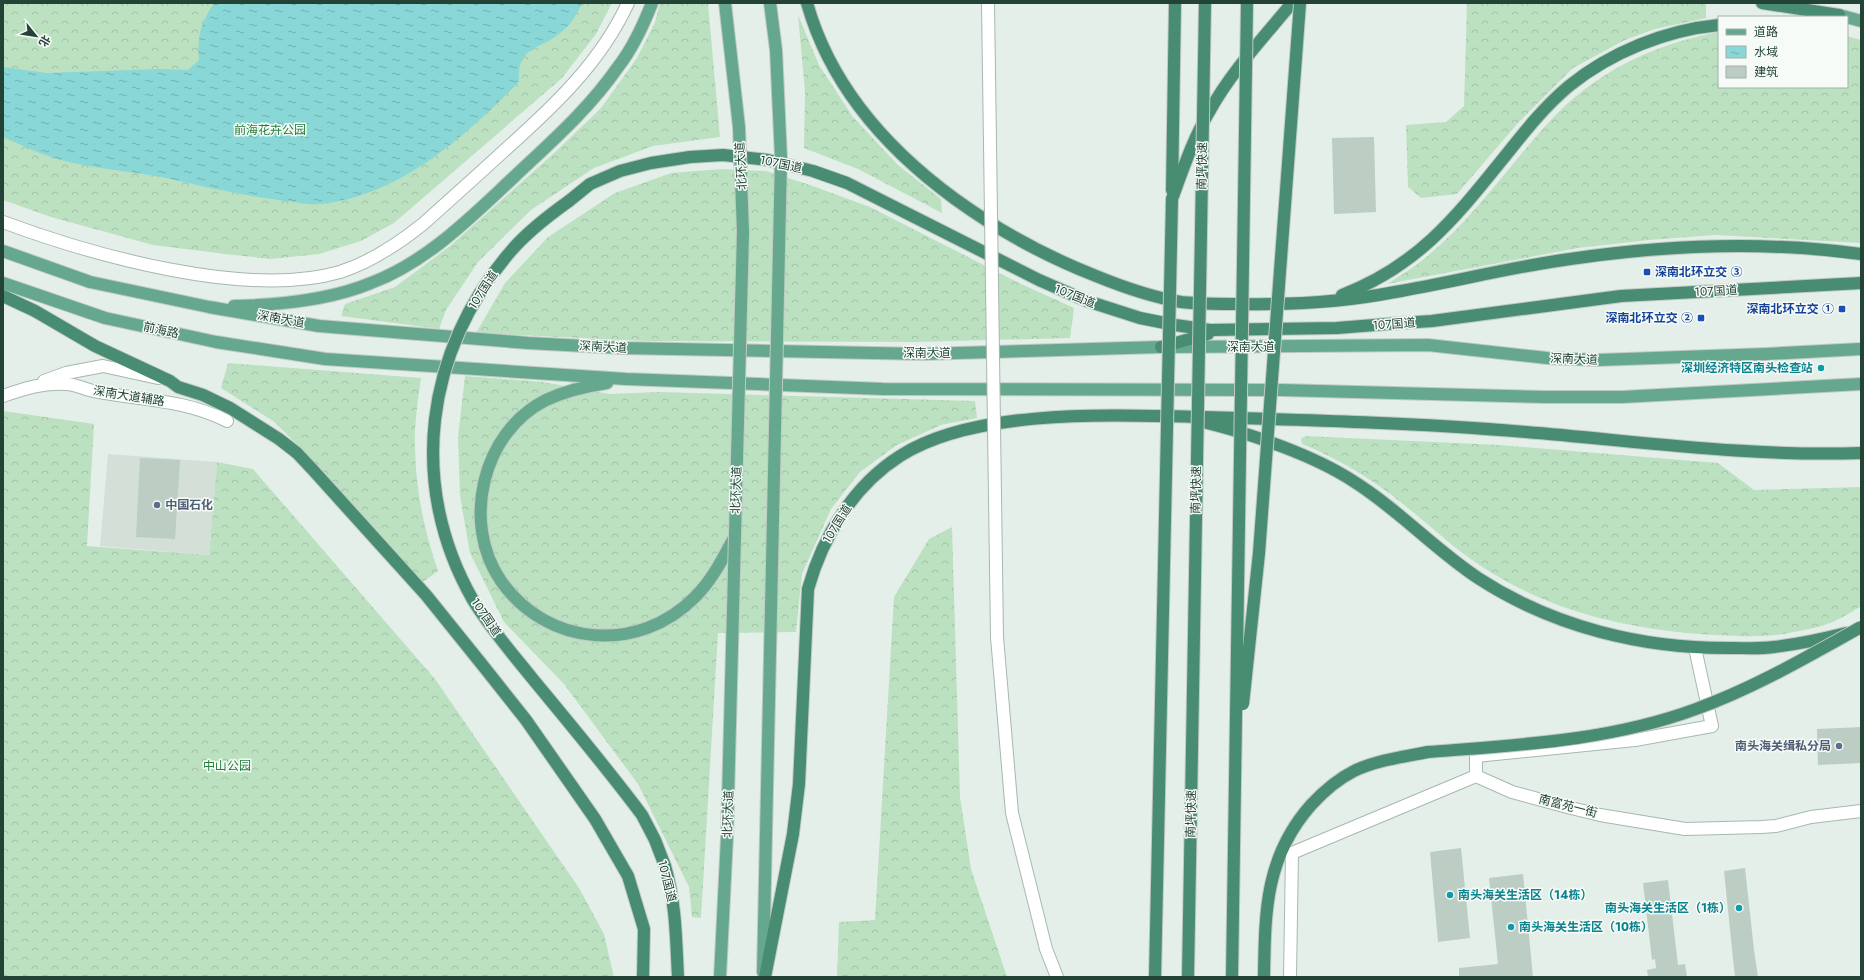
<svg xmlns="http://www.w3.org/2000/svg" width="1864" height="980" font-family="Jost,'Noto Sans SC',sans-serif">
	<defs>
		<pattern id="forest-crowns" width="20" height="18" patternUnits="userSpaceOnUse"><rect width="20" height="18" fill="#bce1c1"/><path d="M2 6a3 3 0 1 1 6 0M12 15a3 3 0 1 1 6 0" fill="none" stroke="#a1c2a6"/></pattern>
		<pattern id="water-ripples" width="26" height="14" patternUnits="userSpaceOnUse"><rect width="26" height="14" fill="#89d7d7"/><path d="M2 4q2-2 4 0t4 0M15 11q2-2 4 0t4 0" fill="none" stroke="#70b0af"/></pattern>
	</defs>
	<rect width="100%" height="100%" fill="#e5efe9"/>
	<path fill="#d3dfd7" d="M108,454L217,462L209,555L100,546Z"/>
	<g fill="url(#forest-crowns)">
		<path d="M3,3H612L596,34L562,78L394,223L361,241L319,254L271,259L225,254L153,245L51,217L3,200Z"/>
		<path d="M660,3H708L720,137L653,146L594,168L531,210L478,262L446,310L439,329L341,316L345,304L395,287L450,246L553,154L601,108L637,58L655,22Z"/>
		<path d="M1467,3H1706V18L1655,29L1625,40L1573,68L1518,123L1457,194L1421,198L1408,187L1406,125L1446,122L1464,106Z"/>
		<path d="M798,15L819,65L853,117L898,165L941,199L942,213L858,169L804,148L805,92Z"/>
		<path d="M1719,32V87H1847V36L1861,40V243L1715,235L1649,240L1578,248L1387,284C1400,276 1413,268 1425,258C1472,220 1507,168 1548,123C1595,72 1651,45 1719,32Z"/>
		<path d="M721,169L766,171L810,185L870,207L1019,283L1074,308L1070,338L917,342L645,341L476,333L505,283L548,237L615,193L671,173Z"/>
		<path d="M228,363L421,378C418,401 414,425 415,448C416,492 424,530 438,571L423,582L303,450L273,421L221,388Z"/>
		<path d="M465,376L543,382L610,394L659,392L975,401L977,418L941,425L897,445L860,472L831,509L802,574L796,632L718,633L701,918L692,917L689,887L638,784L564,684L504,622L470,553L460,496L458,437Z"/>
		<path d="M3,411L94,424L87,546L209,555L217,462L253,469L435,679L579,888L604,934L614,977H3Z"/>
		<path d="M1305,436L1499,445L1718,463L1754,490L1861,487V606C1853,611 1845,616 1837,620C1823,627 1804,630 1789,633C1765,638 1739,636 1715,635C1628,630 1548,612 1475,562C1450,545 1427,523 1403,504C1372,479 1339,459 1302,444L1301,439Z"/>
		<path d="M952,527L960,797L971,869L1007,977H837L839,922L875,920L894,597L929,539Z"/>
	</g>
	<path fill="url(#water-ripples)" d="M214,3H582C576,17 568,28 555,37C533,51 517,50 519,82C465,136 399,197 319,204C308,205 296,202 286,201C244,196 202,186 161,177C129,171 96,169 65,161C44,156 23,146 3,137V67L47,73L160,69L188,70L199,60C197,36 201,23 214,3Z"/>
	<g fill="#bccdc4">
		<path d="M1374,137L1376,212L1334,214L1332,138Z"/>
		<path d="M140,458L180,460L175,539L136,537Z"/>
		<path d="M1861,727V763L1818,765L1817,729Z"/>
		<path d="M1461,848L1470,938L1438,942L1430,852Z"/>
		<path d="M1745,868L1754,950L1758,977H1735L1733,959L1724,871Z"/>
		<path d="M1523,874L1533,977H1459V968L1498,964L1489,878Z"/>
		<path d="M1668,880L1678,965L1685,964L1687,977H1648L1647,970L1656,968L1655,959L1652,960L1643,883Z"/>
	</g>
	<g fill="none" stroke-linecap="round" stroke-linejoin="round">
		<defs>
			<g id="minor">
				<path d="M3,222C92,255 246,299 340,272C371,262 398,244 423,224C451,199 479,174 506,149C554,106 601,62 628,3"/>
				<path d="M997,637L1012,813L1046,949L1057,977"/>
				<path d="M1476,776V756L1635,740L1712,726L1695,648"/>
				<path d="M1290,977L1292,853L1476,776L1512,792L1571,808L1600,815L1685,829L1761,827L1776,826L1811,817L1861,811"/>
			</g>
			<g id="tertiary">
				<path d="M44,381L66,373L103,366L158,378"/>
				<path d="M3,396C23,389 44,382 66,384C75,384 84,389 93,391C138,400 184,399 227,421"/>
			</g>
			<g id="primary">
				<path d="M1839,15L1861,21"/>
				<path d="M3,251L90,282L209,307L319,326L528,343L622,348L923,354L1161,347L1428,345L1547,358L1598,360L1766,354L1861,349"/>
				<path d="M3,283L105,318L216,342L325,359L626,379L883,389L1281,390L1546,397H1622L1861,384"/>
				<path d="M234,306C279,305 330,300 371,283C427,262 471,217 514,177C551,142 589,109 618,67C633,48 643,26 652,3"/>
				<path d="M607,383C587,386 565,391 546,400C482,432 461,523 501,581C547,647 639,654 695,597C713,579 723,558 735,536"/>
				<path d="M763,972L766,834"/>
				<path d="M720,977L727,837"/>
			</g>
			<g id="trunk">
				<path d="M807,3C830,85 888,150 955,199C999,231 1045,256 1096,276C1123,287 1151,297 1181,302C1200,304 1221,304 1240,304C1292,305 1344,302 1395,292C1453,282 1511,267 1570,259C1666,245 1765,241 1861,254"/>
				<path d="M1762,3L1839,15"/>
				<path d="M1172,190L1175,3"/>
				<path d="M1172,199C1183,169 1193,139 1209,112C1231,72 1263,38 1292,3"/>
				<path d="M569,201L590,184L620,171L651,163L690,157L723,155L768,160L813,171L847,183L1039,280L1087,301L1140,318L1175,325L1210,330L1337,328L1387,324L1432,321L1621,296L1861,283"/>
				<path d="M1342,295C1418,266 1456,217 1506,155C1525,131 1545,106 1569,86C1611,52 1666,30 1719,25"/>
				<path d="M3,296L35,311L95,346L170,381L178,387L203,395L230,408L279,439L297,453L313,470L426,595L484,667L526,720L595,819L628,876L644,929L643,977"/>
				<path d="M1161,347L1208,334"/>
				<path d="M1207,423C1252,434 1315,456 1353,481C1398,509 1434,549 1478,578C1553,627 1643,649 1732,648C1746,648 1760,649 1774,647C1798,644 1823,639 1846,633"/>
				<path d="M665,866C676,903 676,939 678,977"/>
				<path d="M765,977L793,834L799,784L808,589C823,536 853,486 900,456C975,408 1114,415 1202,417C1310,420 1418,423 1526,432C1637,441 1749,457 1861,453"/>
				<path d="M1264,977C1265,912 1265,857 1311,805C1323,792 1338,779 1354,771C1377,760 1403,757 1428,752"/>
			</g>
		</defs>
		<use href="#minor" stroke="#a7b8af" stroke-width="14"/>
		<use href="#tertiary" stroke="#a7b8af" stroke-width="14"/>
		<use href="#primary" stroke="#c1cac6" stroke-width="14"/>
		<use href="#trunk" stroke="#c1cac6" stroke-width="14"/>
		<use href="#minor" stroke="#fff" stroke-width="12"/>
		<use href="#tertiary" stroke="#fff" stroke-width="12"/>
		<use href="#primary" stroke="#66a88d" stroke-width="12"/>
		<use href="#trunk" stroke="#488c72" stroke-width="12"/>
		<defs>
			<path id="minor-bridge" d="M988,3L997,637"/>
			<g id="primary-bridge">
				<path d="M725,3L739,127L743,232L727,837"/>
				<path d="M766,834L781,158L776,50L770,3"/>
			</g>
			<g id="trunk-bridge">
				<path d="M569,201C548,216 527,232 511,251C425,350 407,485 473,600C490,628 512,653 532,678C569,723 607,768 642,815L655,840L665,866"/>
				<path d="M1243,704L1259,553L1300,3"/>
				<path d="M1428,752C1517,745 1610,741 1696,709C1754,688 1807,657 1861,627"/>
				<path d="M1155,977L1172,199"/>
				<path d="M1188,977L1205,3"/>
				<path d="M1232,977L1247,3"/>
			</g>
		</defs>
		<use href="#minor-bridge" stroke="#a7b8af" stroke-width="14" stroke-linecap="butt"/>
		<use href="#primary-bridge" stroke="#c1cac6" stroke-width="14" stroke-linecap="butt"/>
		<use href="#trunk-bridge" stroke="#c1cac6" stroke-width="14" stroke-linecap="butt"/>
		<use href="#minor-bridge" stroke="#fff" stroke-width="12"/>
		<use href="#primary-bridge" stroke="#66a88d" stroke-width="12"/>
		<use href="#trunk-bridge" stroke="#488c72" stroke-width="12"/>
	</g>
	<g fill="#1a4fb4" stroke="#f6fbf8" stroke-width="1.5">
		<rect x="1643" y="268" width="8" height="8" rx="2"/>
		<rect x="1838" y="305" width="8" height="8" rx="2"/>
		<rect x="1697" y="314" width="8" height="8" rx="2"/>
	</g>
	<g fill="#0f9aa8" stroke="#f6fbf8" stroke-width="1.5">
		<circle cx="1821" cy="368" r="4"/>
		<circle cx="1450" cy="895" r="4"/>
		<circle cx="1739" cy="908" r="4"/>
		<circle cx="1511" cy="927" r="4"/>
	</g>
	<g fill="#5c6f8a" stroke="#f6fbf8" stroke-width="1.5">
		<circle cx="157" cy="505" r="4"/>
		<circle cx="1839" cy="746" r="4"/>
	</g>
	<g text-anchor="middle" stroke-width="3" stroke-linejoin="round" paint-order="stroke">
		<g font-size="12" fill="#297d3d" stroke="#f6fbf8">
			<text x="270" y="134">前海花卉公园</text>
			<text x="227" y="770">中山公园</text>
		</g>
		<g font-size="12" fill="#224335" stroke="#f6fbf8">
			<text transform="translate(781 164) rotate(12)" y="4">107国道</text>
			<text transform="translate(741 166) rotate(-93)" y="4">北环大道</text>
			<text transform="translate(1202 166) rotate(-89)" y="4">南坪快速</text>
			<text transform="translate(483 290) rotate(-57)" y="4">107国道</text>
			<text transform="translate(1716 291) rotate(-3)" y="4">107国道</text>
			<text transform="translate(1075 296) rotate(22)" y="4">107国道</text>
			<text transform="translate(281 319) rotate(10)" y="4">深南大道</text>
			<text transform="translate(1394 324) rotate(-4)" y="4">107国道</text>
			<text transform="translate(161 330) rotate(12)" y="4">前海路</text>
			<text transform="translate(603 347) rotate(3)" y="4">深南大道</text>
			<text x="1251" y="351">深南大道</text>
			<text x="927" y="357">深南大道</text>
			<text transform="translate(1574 359) rotate(2)" y="4">深南大道</text>
			<text transform="translate(129 396) rotate(9)" y="4">深南大道辅路</text>
			<text transform="translate(736 490) rotate(-88)" y="4">北环大道</text>
			<text transform="translate(1196 490) rotate(-89)" y="4">南坪快速</text>
			<text transform="translate(837 524) rotate(-58)" y="4">107国道</text>
			<text transform="translate(486 617) rotate(56)" y="4">107国道</text>
			<text transform="translate(1568 806) rotate(14)" y="4">南富苑一街</text>
			<text transform="translate(728 814) rotate(-88)" y="4">北环大道</text>
			<text transform="translate(1191 814) rotate(-89)" y="4">南坪快速</text>
			<text transform="translate(667 881) rotate(76)" y="4">107国道</text>
		</g>
		<g font-size="12" font-weight="bold" fill="#164399" stroke="#f6fbf8" text-anchor="end">
			<text x="1655" y="276" text-anchor="start">深南北环立交 ③</text>
			<text x="1834" y="313">深南北环立交 ①</text>
			<text x="1693" y="322">深南北环立交 ②</text>
		</g>
		<g font-size="12" font-weight="bold" fill="#0d838f" stroke="#f6fbf8" text-anchor="end">
			<text x="1813" y="372">深圳经济特区南头检查站</text>
			<text x="1458" y="899" text-anchor="start">南头海关生活区（14栋）</text>
			<text x="1731" y="912">南头海关生活区（1栋）</text>
			<text x="1519" y="931" text-anchor="start">南头海关生活区（10栋）</text>
		</g>
		<g font-size="12" font-weight="bold" fill="#4e5e75" stroke="#f6fbf8" text-anchor="start">
			<text x="165" y="509">中国石化</text>
			<text x="1831" y="750" text-anchor="end">南头海关缉私分局</text>
		</g>
	</g>
	<rect width="1864" height="980" fill="none" stroke="#224335" stroke-width="8"/>
	<rect x="1718" y="16" width="130" height="72" fill="#f6fbf8" stroke="#a1b1aa"/>
	<rect x="1726" y="29" width="20" height="6" fill="#66a88d" stroke="#a1b1aa"/>
	<text x="1754" y="36" font-size="12" fill="#224335">道路</text>
	<rect x="1726" y="46" width="20" height="12" fill="url(#water-ripples)" stroke="#a1b1aa"/>
	<text x="1754" y="56" font-size="12" fill="#224335">水域</text>
	<rect x="1726" y="66" width="20" height="12" fill="#bccdc4" stroke="#a1b1aa"/>
	<text x="1754" y="76" font-size="12" fill="#224335">建筑</text>
	<g transform="translate(36 36) rotate(120)" stroke="#f6fbf8" stroke-width="3" paint-order="stroke">
	<path d="M0-3L7 15L0 10L-7 15Z" fill="#224335"/>
	<text y="-6" font-size="11" font-weight="bold" text-anchor="middle" fill="#224335">北</text>
	</g>
</svg>
